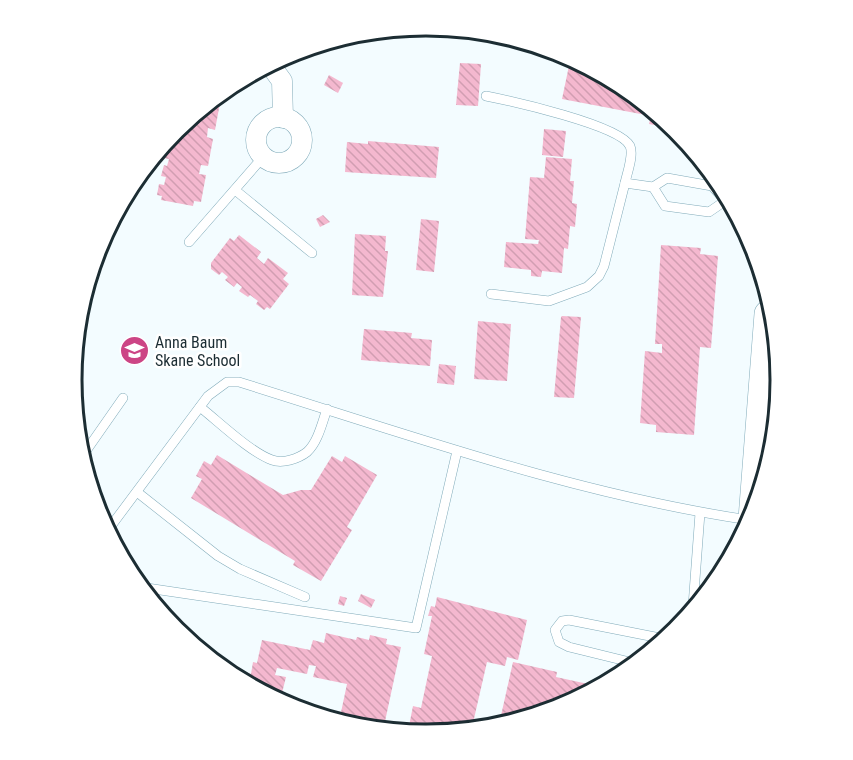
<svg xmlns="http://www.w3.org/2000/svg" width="853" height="760" font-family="'Roboto Condensed',sans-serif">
	<defs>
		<pattern id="building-back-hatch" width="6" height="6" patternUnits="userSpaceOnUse" patternTransform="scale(1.5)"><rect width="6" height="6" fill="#f4b8cf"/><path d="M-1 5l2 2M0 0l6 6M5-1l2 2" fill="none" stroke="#d19eb2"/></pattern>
	</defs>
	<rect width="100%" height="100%" fill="#f3fcff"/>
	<g fill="url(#building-back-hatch)">
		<path d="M570,61L577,63L677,129L649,124L651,116L562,99Z"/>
		<path d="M460,63L481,64L478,106L456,105Z"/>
		<path d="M329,75L343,83L338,93L324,85Z"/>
		<path d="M217,102L220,103L215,130L208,128L207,137L213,139L208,166L201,165L199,174L206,175L201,202L194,201L193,206L161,200L162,196L157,195L159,184L164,185L166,177L161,176L164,165L167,166L169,159L164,158L167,148L171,149L173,140L169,139L176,129Z"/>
		<path d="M544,129L566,131L563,157L542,155Z"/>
		<path d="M368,141L439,147L436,178L345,172L347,142L368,144Z"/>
		<path d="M546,157L572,159L570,181H574L572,203L577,204L575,227L570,226L568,249L564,248L562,273L542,271L541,277L531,276V270L504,267L506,242L538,244L539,240L525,239L530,177L544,178Z"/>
		<path d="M323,215L330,222L320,227L316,219Z"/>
		<path d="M421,219L439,221L434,272L416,270Z"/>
		<path d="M355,234L386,236L385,251H388L383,297L352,295Z"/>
		<path d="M239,235L261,252L257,258L264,264L268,258L288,273L283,279L289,284L270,309L267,307L264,310L256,304L258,301L250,295L248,297L239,291L242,287L237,283L234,287L225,280L228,277L222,272L219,275L211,269V263L230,238L234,241Z"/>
		<path d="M661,245L701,248L700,254L718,256L711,348L700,347L694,435L656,432V425L640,423L645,351L662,353V344H655Z"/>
		<path d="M562,316L581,317L574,398L554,397L561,317Z"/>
		<path d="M478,321L511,324L507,381L474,379Z"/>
		<path d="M364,329L412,333L411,338L432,340L430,366L361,360Z"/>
		<path d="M439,364L456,366L454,385L437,383Z"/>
		<path d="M217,455L283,495L301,490H311L332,456L342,462L345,456L377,475L347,527L352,530L321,581L293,565L295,561L191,498L202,479L196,476L204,461L211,465Z"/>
		<path d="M361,594L375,600L371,608L358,601Z"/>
		<path d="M340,596L347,598L344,606L338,604Z"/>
		<path d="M437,597L527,620L518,660L507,657L505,666L487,662L473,723L479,724L427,734L408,731L413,706L421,708L432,656L424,654L432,616H428L431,606L435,607Z"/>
		<path d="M326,633L356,640L357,637L369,640L370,635L387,639L386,644L401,647L384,726L340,717L347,684L313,677L316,666L309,665L307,674L277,668L275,675L286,677L280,701L241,674L242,671L251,674L253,662L257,663L262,640L310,650L313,640L324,643Z"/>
		<path d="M513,662L557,672L556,677L588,684L586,691L562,708L500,720Z"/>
	</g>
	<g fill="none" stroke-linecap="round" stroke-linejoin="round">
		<defs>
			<g id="lane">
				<path d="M486,96C511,101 620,125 630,146C634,155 627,173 625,183L653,187L667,178L712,186L723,198"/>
				<path d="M653,187L665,206L709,212L725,201"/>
				<path d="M235,190L312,253"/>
				<path d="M189,242L263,157"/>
				<path d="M491,294L549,301L587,287L599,276L604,266L625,183"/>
				<path d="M200,407C219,422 250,452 272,460C282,464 298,459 307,452C318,442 322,423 327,409"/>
				<path d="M86,451L123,398"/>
				<path d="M137,492L218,556L240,569L305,597"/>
				<path d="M108,530L208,396L227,382H239C407,434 574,494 749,520"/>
				<path d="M147,588L416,628L457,451"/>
				<path d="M693,606L700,513"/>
				<path d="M630,662L569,647L559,642L555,630L562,621L569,620L665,639"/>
			</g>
			<g id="street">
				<path d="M271,66L282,81L283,118"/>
				<circle cx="279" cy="140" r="23"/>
			</g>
			<path id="secondary" d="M752,519L768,314"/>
		</defs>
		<use href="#lane" stroke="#81abba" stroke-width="10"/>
		<use href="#street" stroke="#81abba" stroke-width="21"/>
		<use href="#secondary" stroke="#81abba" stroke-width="28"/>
		<use href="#lane" stroke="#fff" stroke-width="9"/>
		<use href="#street" stroke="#fff" stroke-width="20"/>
		<use href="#secondary" stroke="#fff" stroke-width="27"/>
	</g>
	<defs>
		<symbol id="school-disc" viewBox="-11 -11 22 22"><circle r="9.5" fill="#cc4585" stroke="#fff"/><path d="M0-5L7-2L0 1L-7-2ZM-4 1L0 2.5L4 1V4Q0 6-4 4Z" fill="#fff"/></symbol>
	</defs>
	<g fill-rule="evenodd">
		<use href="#school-disc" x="118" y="334" width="33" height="33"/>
	</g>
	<g text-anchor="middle" stroke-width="5" stroke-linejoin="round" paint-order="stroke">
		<g font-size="16" fill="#1c2d33" stroke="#fff" text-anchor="start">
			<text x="155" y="348">Anna Baum<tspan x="155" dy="18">Skane School</tspan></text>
		</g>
	</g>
	<path d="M0 0H853V760H0ZM82 380a344 344 0 1 1 688 0a344 344 0 1 1-688 0Z" fill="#fff" fill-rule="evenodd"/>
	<path fill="none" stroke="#1c2d33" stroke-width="3" d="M82 380a344 344 0 1 1 688 0a344 344 0 1 1-688 0Z"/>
</svg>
